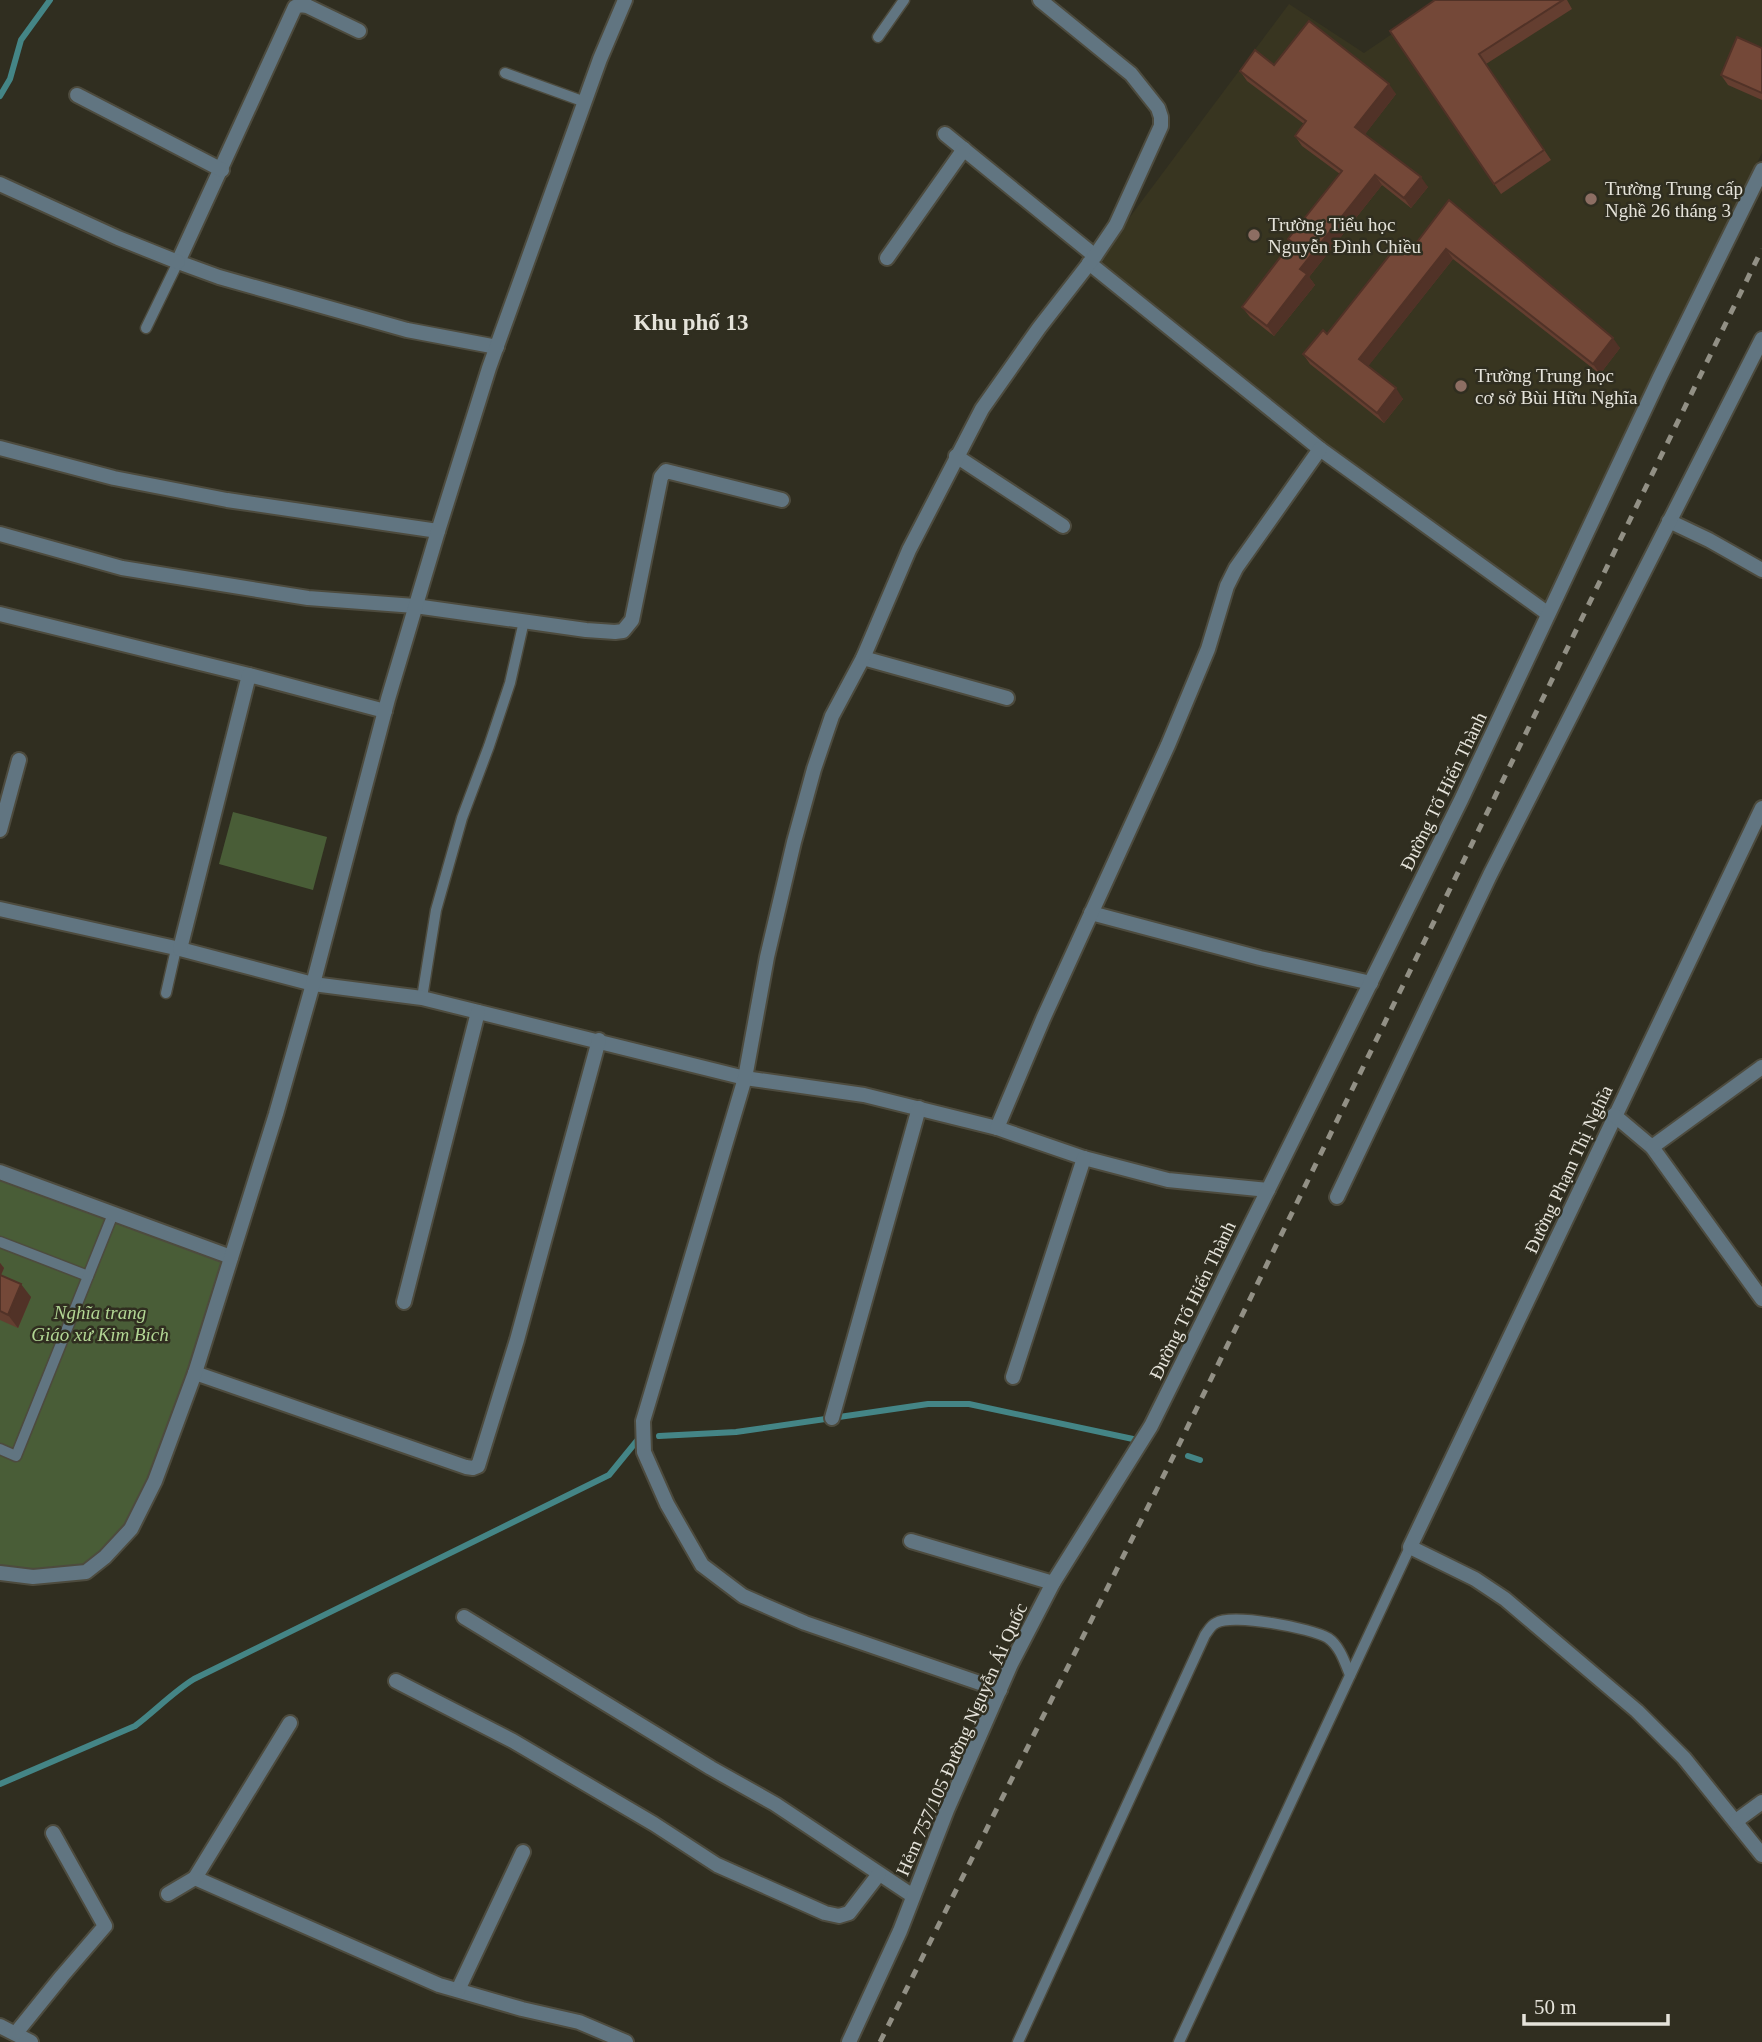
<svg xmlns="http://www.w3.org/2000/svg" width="1762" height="2042" font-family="Georgia,serif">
	<rect width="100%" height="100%" fill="#302e20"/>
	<path fill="#383520" d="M1442,0H1762V153L1652,375L1544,602L1324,445L1097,261L1289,4L1364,53Z"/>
	<g fill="#495d37">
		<path d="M233,812L327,837L313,890L219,864Z"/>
		<path d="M0,1178L45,1196L223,1261L189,1371L150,1477L125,1524L101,1552L83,1565L33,1570L0,1565Z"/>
	</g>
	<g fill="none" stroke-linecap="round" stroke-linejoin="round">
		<g stroke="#448586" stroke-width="6">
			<path d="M0,96L10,79L21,40L50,0"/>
			<path d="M659,1436L736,1432L928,1404H969L1133,1439"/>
			<path d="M1188,1456L1200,1460"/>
			<path d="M0,1784L135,1726C155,1711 173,1692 194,1679L609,1475L640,1437"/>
		</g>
		<defs>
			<g id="lane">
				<path d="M878,37L904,0"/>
				<path d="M505,73L585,102"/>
				<path d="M146,328L178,262"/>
				<path d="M166,993L176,949"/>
				<path d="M422,998L436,910L462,818L489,746L510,683L524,621"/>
				<path d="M0,1242L88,1276"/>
				<path d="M0,1449L16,1456L113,1214"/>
				<path d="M1018,2042L1205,1635C1208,1631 1211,1625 1216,1623C1232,1613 1311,1628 1328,1638C1340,1646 1345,1663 1350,1675"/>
				<path d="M1179,2042L1410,1547"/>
			</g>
			<g id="street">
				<path d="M359,31L307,6L301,5L295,7L178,262L219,277L407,330L497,347"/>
				<path d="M77,95L222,170"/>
				<path d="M945,134L1095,256"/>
				<path d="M0,184L118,238L178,262"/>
				<path d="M887,258L964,149"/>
				<path d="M1089,263L1320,449L1547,613"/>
				<path d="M0,448L114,478L227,500L438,531"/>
				<path d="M956,456L1063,526"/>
				<path d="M1669,521L1709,540L1762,570"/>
				<path d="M0,534L122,568L308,598L415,606L586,630L615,632L623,631L632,620L661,477L666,471L782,500"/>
				<path d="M0,614L249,675"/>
				<path d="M863,658L1007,698"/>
				<path d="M1762,808L1410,1547L1475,1579L1505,1599L1637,1711L1684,1758L1762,1855"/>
				<path d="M0,830L19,760"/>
				<path d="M0,909L180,949L313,984L422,998L745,1078L864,1095L997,1128L1084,1158L1168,1180L1268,1190"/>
				<path d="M1091,913L1260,958L1371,983"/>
				<path d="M180,949L249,675L385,711"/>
				<path d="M1614,1115L1652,1147L1762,1299"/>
				<path d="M997,1128L1043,1019L1168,745L1208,649L1227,586L1236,568L1320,449"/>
				<path d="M1652,1147L1762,1067"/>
				<path d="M0,1172L231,1257"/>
				<path d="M1337,1197L1490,875L1762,339"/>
				<path d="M404,1302L478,1012"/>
				<path d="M195,1373L466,1467L473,1468L478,1466L517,1340L599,1040"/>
				<path d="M1013,1377L1084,1158"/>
				<path d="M832,1418L919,1108"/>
				<path d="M911,1541L1053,1583"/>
				<path d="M0,1573L33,1577L86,1572L105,1557L131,1529L155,1481L195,1373L276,1114L313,984L388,699L438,531L489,368L600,59L625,0"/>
				<path d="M464,1617L711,1768L775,1804L913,1896"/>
				<path d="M396,1681L513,1741L654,1824L717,1865L825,1913L839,1916L849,1913L879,1874"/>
				<path d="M1000,1690L805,1623L743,1596L702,1565L667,1504L644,1452L643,1421L745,1078L767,957L794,842L814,769L832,716L863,658L909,550L982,409L1039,328L1095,256L1116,225L1161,126V117L1158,108L1131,74L1040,0"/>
				<path d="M1736,1821L1762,1802"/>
				<path d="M195,1878L439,1985L522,2009L579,2022L626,2042"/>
				<path d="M168,1894L195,1878L290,1723"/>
				<path d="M458,1990L523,1852"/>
				<path d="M0,2026L31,2042"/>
				<path d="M16,2033L62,1976L105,1926L53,1833"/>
				<path d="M849,2042L900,1931L947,1810L1011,1664L1053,1583L1151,1426L1461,800L1660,377L1762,170"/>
			</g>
		</defs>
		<use href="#lane" stroke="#4d4b3e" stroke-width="13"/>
		<use href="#street" stroke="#4d4b3e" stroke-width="18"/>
		<use href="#lane" stroke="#617581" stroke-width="10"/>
		<use href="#street" stroke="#617581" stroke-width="14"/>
		<path stroke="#929085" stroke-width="5" stroke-dasharray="9 9" stroke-linecap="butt" d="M880,2042L1171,1461L1762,249"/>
	</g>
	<g fill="#643e30">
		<path d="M1435,0H1567L1572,9L1486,64L1551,160L1501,194L1390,31Z"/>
		<path d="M1762,48V100L1728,85L1721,75Z"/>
		<path d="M1274,65L1396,94L1365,134L1428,187L1411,208L1382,185L1309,277L1315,285L1274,336L1250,317L1242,307L1291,244L1288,239L1340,174L1302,146L1295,136L1304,124L1247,81L1240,71Z"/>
		<path d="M1449,200L1620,348L1600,374L1453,259L1368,366L1403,399L1384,423L1310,364L1303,354L1327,334L1414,246Z"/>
		<path d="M0,1263L4,1268L1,1275L31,1297L18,1328L0,1320Z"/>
	</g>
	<g fill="#513227">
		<path d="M1389,84L1396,94L1363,137L1355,127Z"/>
		<path d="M1375,175L1382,185L1309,277L1315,285L1274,336L1267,326L1300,269Z"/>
		<path d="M1421,177L1428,187L1411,208L1404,198Z"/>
		<path d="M1446,249L1453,259L1366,369L1359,359Z"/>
		<path d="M1613,338L1620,348L1600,374L1593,364Z"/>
		<path d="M1396,388L1403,399L1384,423L1377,413Z"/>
		<path d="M0,1263L4,1268L0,1277Z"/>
		<path d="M21,1284L31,1297L18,1328L8,1315Z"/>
	</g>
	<g fill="#744838" stroke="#513227" stroke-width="2">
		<path d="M1435,0H1563L1479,54L1544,150L1494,184L1390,31Z"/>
		<path d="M1309,21L1389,84L1355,127L1421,177L1404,198L1375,175L1300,269L1307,274L1267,326L1242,307L1292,242L1288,239L1342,171L1295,136L1306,121L1240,71L1255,50L1274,65Z"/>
		<path d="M1737,37L1762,48V93L1721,75Z"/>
		<path d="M1449,200L1613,338L1593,364L1446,249L1359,359L1396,388L1377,413L1303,354L1323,330L1327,334L1404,237L1414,246Z"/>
		<path d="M0,1275L21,1284L8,1315L0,1311Z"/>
	</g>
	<g fill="#8d6e63" stroke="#302e20" stroke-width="2.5">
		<circle cx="1591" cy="199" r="7"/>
		<circle cx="1254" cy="235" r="7"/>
		<circle cx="1461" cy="386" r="7"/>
	</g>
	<g text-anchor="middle" stroke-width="5" stroke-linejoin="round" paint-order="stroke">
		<g font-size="19" fill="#e5e3da" stroke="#302e20" text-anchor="start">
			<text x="1605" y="195">Trường Trung cấp<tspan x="1605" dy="22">Nghề 26 tháng 3</tspan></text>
			<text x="1268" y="231">Trường Tiểu học<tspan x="1268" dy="22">Nguyễn Đình Chiều</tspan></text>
			<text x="1475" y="382">Trường Trung học<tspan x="1475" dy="22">cơ sở Bùi Hữu Nghĩa</tspan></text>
		</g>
		<g font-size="19" fill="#e5e3da" stroke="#302e20">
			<text transform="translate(1443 791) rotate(-64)" y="7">Đường Tố Hiến Thành</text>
			<text transform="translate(1568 1169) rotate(-65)" y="7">Đường Phạm Thị Nghĩa</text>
			<text transform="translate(1192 1300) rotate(-64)" y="7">Đường Tố Hiến Thành</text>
			<text transform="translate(961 1739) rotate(-66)" y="7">Hẻm 757/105 Đường Nguyễn Ái Quốc</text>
		</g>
		<g font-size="19" font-style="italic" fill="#b2d694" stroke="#302e20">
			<text x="100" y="1319">Nghĩa trang<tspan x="100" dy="22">Giáo xứ Kim Bích</tspan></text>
		</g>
		<g font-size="23" font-weight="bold" fill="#e5e3da" stroke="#302e20">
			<text x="691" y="330">Khu phố 13</text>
		</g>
	</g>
	<path d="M1524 2014v10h144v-10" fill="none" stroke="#e5e3da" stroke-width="3.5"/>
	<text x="1534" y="2014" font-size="21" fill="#e5e3da" stroke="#302e20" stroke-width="5" paint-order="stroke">50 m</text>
</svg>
